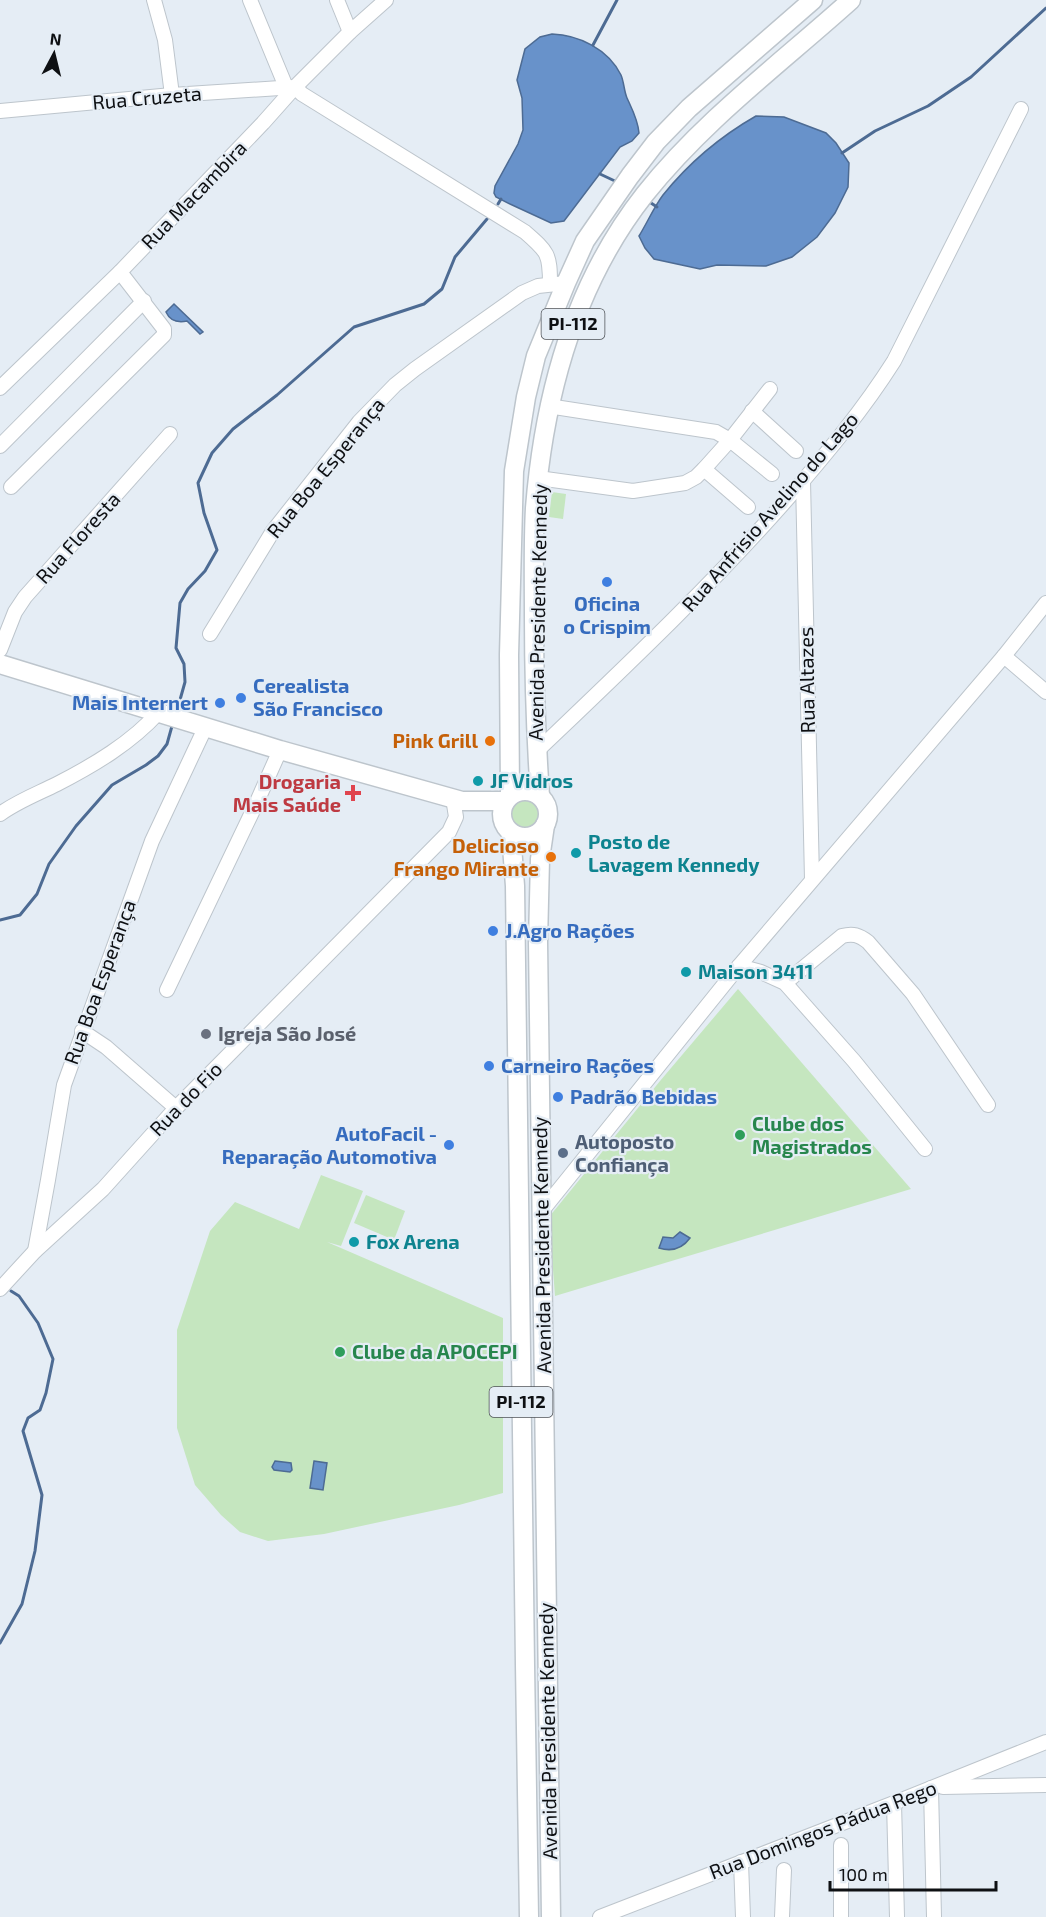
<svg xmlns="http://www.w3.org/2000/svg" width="1046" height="1917" font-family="'Exo 2',sans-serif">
	<rect width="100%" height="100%" fill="#e5edf5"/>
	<g fill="#c5e6bf">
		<path d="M552,492L566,494L563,519L549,517Z"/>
		<circle cx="525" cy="814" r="17"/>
		<path d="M738,989L911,1189L555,1296L549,1217L660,1081Z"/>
		<path d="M321,1175L363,1191L341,1246L327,1242L503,1318V1493L459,1505L324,1534L268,1541L240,1532L221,1515L195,1485L177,1428V1330L210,1231L235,1202L299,1229Z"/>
		<path d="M366,1195L405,1211L394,1240L354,1223Z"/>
	</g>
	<g fill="#6892ca" stroke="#4d6b93" stroke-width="1.5">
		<path d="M552,34C579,35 608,49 621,75C624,82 624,91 627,98C632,109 638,120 639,133L632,141L620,147L564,221L551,223L510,204L496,197L494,193L495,186L518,144L523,130L522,98L517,80L525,49L540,37Z"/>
		<path d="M756,116L784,117L826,133L836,143L849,163L848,187L835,213L817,237L792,257L766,266L717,265L700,269L654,259L645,248L639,236C647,223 654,207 663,195C688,164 721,136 756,116Z"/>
		<path d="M174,304L203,332L200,334L187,321C177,323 170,321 166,312Z"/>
		<path d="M680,1232L690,1238C682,1249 672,1252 659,1248L663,1237L673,1238Z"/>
		<path d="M275,1461L291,1463L292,1470L290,1472L274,1470L272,1467Z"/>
		<path d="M314,1461L327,1463L323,1490L310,1488Z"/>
	</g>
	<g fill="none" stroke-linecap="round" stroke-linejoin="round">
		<g stroke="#4d6b93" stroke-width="3">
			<path d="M593,45L617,0"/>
			<path d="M842,153L875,131L928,106L971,77L1046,8"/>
			<path d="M600,174L617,182"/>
			<path d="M648,201L657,207"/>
			<path d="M498,204L501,199"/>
			<path d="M178,707L185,682L184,664L176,648L180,603L188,589L205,571L217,550L204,513L198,483L212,453L233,429L277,395L354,327L424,304L442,289L455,257L487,219"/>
			<path d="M0,920L20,915L37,894L49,864L76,826L112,785L146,765L158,756L167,744L172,726"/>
			<path d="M0,1643L22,1604L35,1551L42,1495L23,1431L28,1418L40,1410L46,1393L53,1359L38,1323L19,1296L11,1291"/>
		</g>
		<defs>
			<g id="minor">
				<path d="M154,0L165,40L172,95"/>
				<path d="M250,0L286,87"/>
				<path d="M337,0L350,32"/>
				<path d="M295,87L302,94L525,232C548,252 550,254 550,284"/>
				<path d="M0,111L172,95L295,87"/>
				<path d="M0,388L120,272L263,123L295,87L350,32L386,0"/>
				<path d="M548,406L716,432L730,440L772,474"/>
				<path d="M752,411L796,451"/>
				<path d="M0,446L144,301"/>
				<path d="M704,469L748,507"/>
				<path d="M538,478L633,491L685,483L696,477L704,469L730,440L770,389"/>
				<path d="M803,481L812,879"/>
				<path d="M11,487L164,335V329L120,272"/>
				<path d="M210,634L273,531L359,422L395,385L415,369L522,293L538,286L566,283"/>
				<path d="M0,650L15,612L25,597L170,434"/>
				<path d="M1004,656L1046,692"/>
				<path d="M536,752C623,669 710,587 789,497C827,453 863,410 894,361L1021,109"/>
				<path d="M0,814C18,801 37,794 57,784C94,765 131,743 159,712"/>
				<path d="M739,966L761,972L785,983L854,1061L925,1149"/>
				<path d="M785,983L842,936C853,933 859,935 868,942L913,994L988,1105"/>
				<path d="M167,990L256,804L280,750"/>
				<path d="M82,1031L106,1047L176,1108"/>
				<path d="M541,1212L739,966L1004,656L1046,603"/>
				<path d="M35,1251L48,1180L64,1085L152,841L206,726"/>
				<path d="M0,1289L35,1251L103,1189L176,1108L449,832L456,817L453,798"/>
				<path d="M943,1787L1046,1785"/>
				<path d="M931,1788L934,1917"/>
				<path d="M894,1803L897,1917"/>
				<path d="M741,1862L743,1917"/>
				<path d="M600,1917L894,1803L1046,1742"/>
				<path d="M782,1917L784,1870"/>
				<path d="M841,1917V1845"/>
			</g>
			<g id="major">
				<path d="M0,664L280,750L462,801H505"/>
				<circle cx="525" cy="814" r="23"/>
				<path d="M510,796L509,655L514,471L526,397L536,356L566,283L585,241L630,176L656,142L689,108L813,0"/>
				<path d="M540,796C536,737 534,677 534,618C534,582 533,545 535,508C544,396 574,284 645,194C704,120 781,63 851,0"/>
				<path d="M545,825L540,859L538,942L551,1917"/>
				<path d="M511,833L515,886L525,1665L529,1917"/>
			</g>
		</defs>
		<use href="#minor" stroke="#bdc5cc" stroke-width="16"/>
		<use href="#major" stroke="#bdc5cc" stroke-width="21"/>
		<use href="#minor" stroke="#fff" stroke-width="14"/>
		<use href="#major" stroke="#fff" stroke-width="18"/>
	</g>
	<g fill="#3f7fe0" stroke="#e5edf5" stroke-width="2">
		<circle cx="607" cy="582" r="6"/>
		<circle cx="241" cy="698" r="6"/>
		<circle cx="220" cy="703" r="6"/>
		<circle cx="493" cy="931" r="6"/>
		<circle cx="489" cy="1066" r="6"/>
		<circle cx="558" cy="1097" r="6"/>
		<circle cx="449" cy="1145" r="6"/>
	</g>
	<g fill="#e8710a" stroke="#e5edf5" stroke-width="2">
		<circle cx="490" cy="741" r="6"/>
		<circle cx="551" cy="857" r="6"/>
	</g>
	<g fill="#0f9aa8" stroke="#e5edf5" stroke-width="2">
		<circle cx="478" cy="781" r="6"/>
		<circle cx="576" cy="853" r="6"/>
		<circle cx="686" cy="972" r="6"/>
		<circle cx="354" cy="1242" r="6"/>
	</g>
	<path fill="#e0444e" stroke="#e5edf5" stroke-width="2" d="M350 784h6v6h6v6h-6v6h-6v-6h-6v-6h6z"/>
	<circle fill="#6b7280" stroke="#e5edf5" stroke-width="2" cx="206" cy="1034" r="6"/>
	<g fill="#2e9e5b" stroke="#e5edf5" stroke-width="2">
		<circle cx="740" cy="1135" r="6"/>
		<circle cx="340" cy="1352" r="6"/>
	</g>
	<circle fill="#5c6f8a" stroke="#e5edf5" stroke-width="2" cx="563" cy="1153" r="6"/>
	<g text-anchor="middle" stroke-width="4.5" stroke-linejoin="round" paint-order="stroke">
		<g fill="#e5edf5" stroke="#4e5257" stroke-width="1.5">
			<rect x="541.5" y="309" width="63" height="30" rx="4.5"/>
			<rect x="489.5" y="1387" width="63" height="30" rx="4.5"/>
		</g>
		<g font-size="18" font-weight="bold" fill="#0e1013">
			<text x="573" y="330">PI-112</text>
			<text x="521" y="1408">PI-112</text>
		</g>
		<g font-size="20" fill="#0e1013" stroke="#e5edf5">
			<text transform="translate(147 98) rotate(-5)" y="7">Rua Cruzeta</text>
			<text transform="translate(194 195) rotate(-46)" y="7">Rua Macambira</text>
			<text transform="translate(326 468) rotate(-51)" y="7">Rua Boa Esperança</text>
			<text transform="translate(770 512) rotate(-49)" y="7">Rua Anfrisio Avelino do Lago</text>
			<text transform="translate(78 538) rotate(-48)" y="7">Rua Floresta</text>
			<text transform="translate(538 612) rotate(-89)" y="7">Avenida Presidente Kennedy</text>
			<text transform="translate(807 680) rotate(-91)" y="7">Rua Altazes</text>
			<text transform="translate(100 982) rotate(-70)" y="7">Rua Boa Esperança</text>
			<text transform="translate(186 1099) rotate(-46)" y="7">Rua do Fio</text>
			<text transform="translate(542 1245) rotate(-91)" y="7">Avenida Presidente Kennedy</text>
			<text transform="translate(548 1731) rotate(-91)" y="7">Avenida Presidente Kennedy</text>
			<text transform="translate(823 1830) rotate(-21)" y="7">Rua Domingos Pádua Rego</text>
		</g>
		<g font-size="20" font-weight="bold" fill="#366cbe" stroke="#e5edf5" text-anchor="start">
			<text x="607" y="611" text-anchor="middle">Oficina<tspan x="607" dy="23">o Crispim</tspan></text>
			<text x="253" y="693">Cerealista<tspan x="253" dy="23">São Francisco</tspan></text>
			<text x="208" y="710" text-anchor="end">Mais Internert</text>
			<text x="505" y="938">J.Agro Rações</text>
			<text x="501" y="1073">Carneiro Rações</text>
			<text x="570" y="1104">Padrão Bebidas</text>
			<text x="437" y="1141" text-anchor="end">AutoFacil -<tspan x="437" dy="23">Reparação Automotiva</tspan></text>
		</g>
		<g font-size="20" font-weight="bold" fill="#c56008" stroke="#e5edf5" text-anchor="end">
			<text x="478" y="748">Pink Grill</text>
			<text x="539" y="853">Delicioso<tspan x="539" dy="23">Frango Mirante</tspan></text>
		</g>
		<g font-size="20" font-weight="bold" fill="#0d838f" stroke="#e5edf5" text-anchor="start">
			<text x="490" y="788">JF Vidros</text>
			<text x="588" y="849">Posto de<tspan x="588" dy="23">Lavagem Kennedy</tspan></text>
			<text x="698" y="979">Maison 3411</text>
			<text x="366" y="1249">Fox Arena</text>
		</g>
		<g font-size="20" font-weight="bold" fill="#be3a42" stroke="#e5edf5" text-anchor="end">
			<text x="341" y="789">Drogaria<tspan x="341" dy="23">Mais Saúde</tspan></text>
		</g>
		<g font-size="20" font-weight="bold" fill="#5b616d" stroke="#e5edf5" text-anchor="start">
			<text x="218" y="1041">Igreja São José</text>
		</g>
		<g font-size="20" font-weight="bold" fill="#27864d" stroke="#e5edf5" text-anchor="start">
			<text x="752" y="1131">Clube dos<tspan x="752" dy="23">Magistrados</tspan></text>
			<text x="352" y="1359">Clube da APOCEPI</text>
		</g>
		<g font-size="20" font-weight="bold" fill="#4e5e75" stroke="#e5edf5" text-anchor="start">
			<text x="575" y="1149">Autoposto<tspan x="575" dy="23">Confiança</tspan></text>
		</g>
	</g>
	<g transform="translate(54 54) rotate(7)" stroke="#e5edf5" stroke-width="4.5" paint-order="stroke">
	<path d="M0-4.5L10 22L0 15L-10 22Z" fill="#0e1013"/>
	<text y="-9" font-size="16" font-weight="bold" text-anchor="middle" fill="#0e1013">N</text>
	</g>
	<path d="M830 1881v9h166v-9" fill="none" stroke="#0e1013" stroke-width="3"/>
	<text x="839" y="1881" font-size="18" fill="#0e1013" stroke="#e5edf5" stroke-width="4.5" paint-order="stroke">100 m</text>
</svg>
